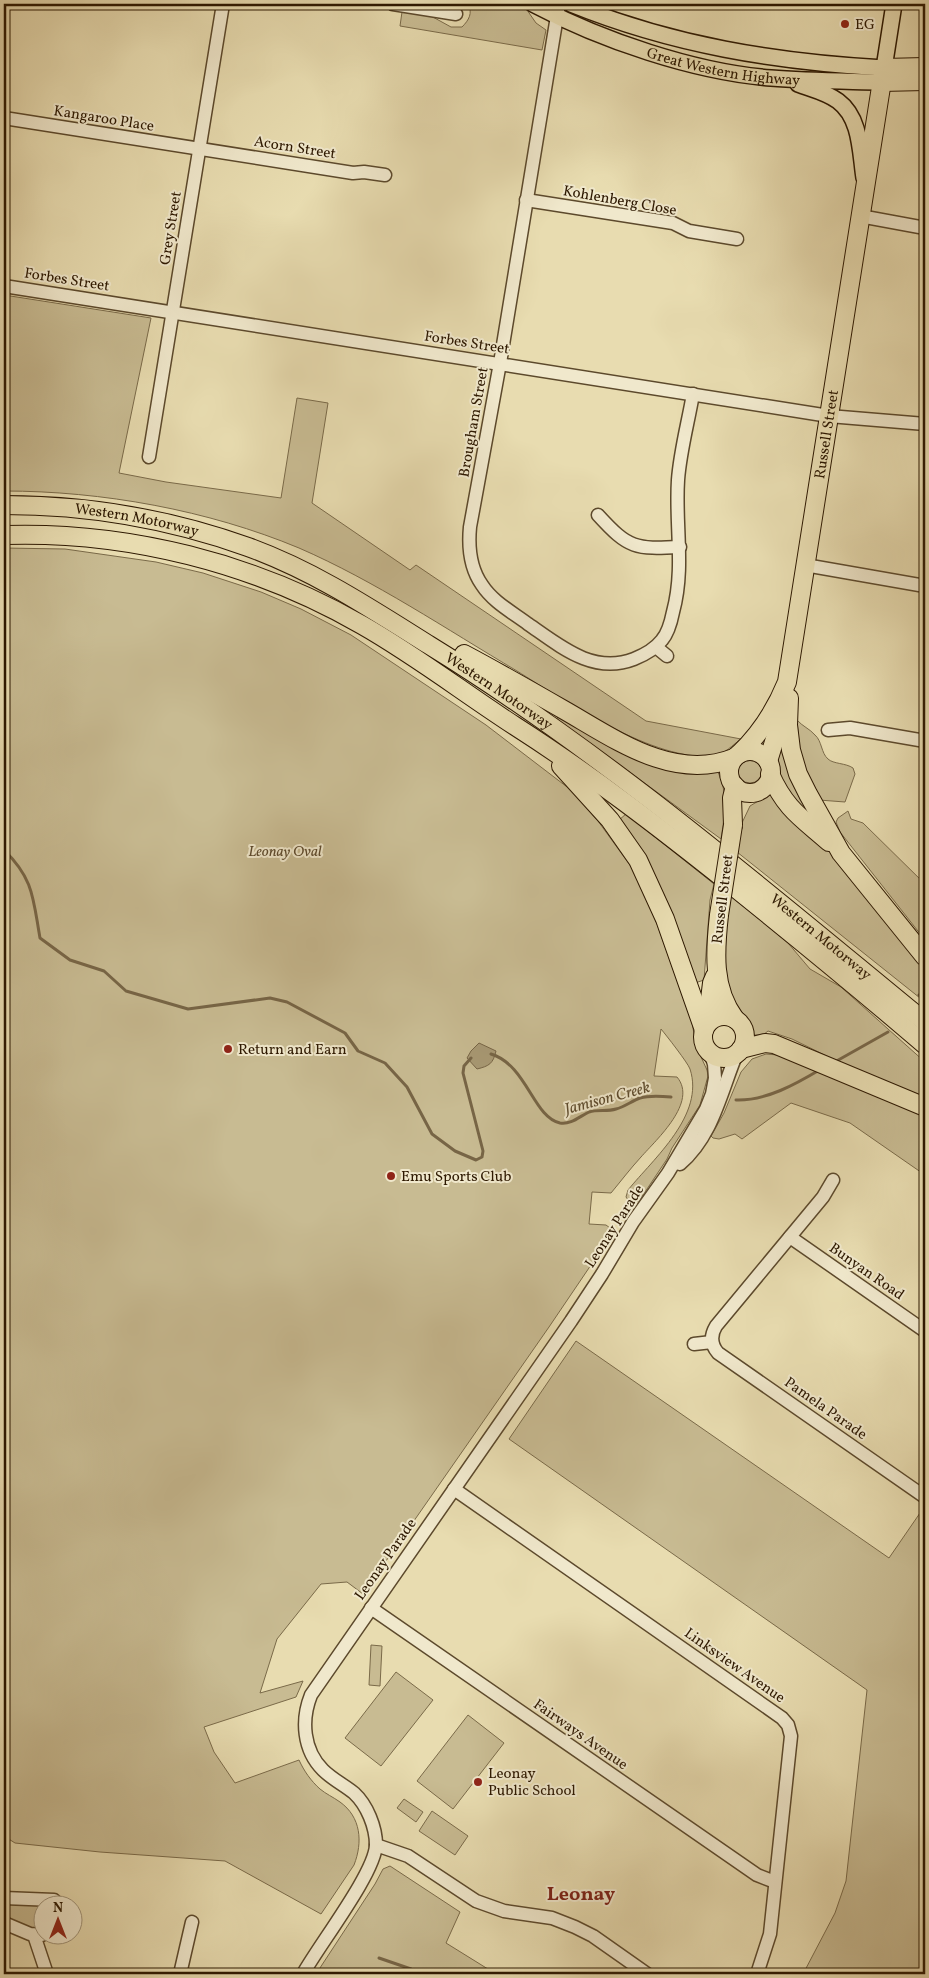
<svg xmlns="http://www.w3.org/2000/svg" width="929" height="1978" font-family="Vollkorn,serif">
	<rect width="100%" height="100%" fill="#e8dcb0"/>
	<filter id="stains"><feTurbulence type="fractalNoise" baseFrequency=".004" numOctaves="4"/><feColorMatrix values="0 0 0 0 .2 0 0 0 0 .09 0 0 0 0 .02 0 0 0 .5 -.17"/></filter>
	<radialGradient id="worn" r=".72"><stop offset=".6" stop-color="#630" stop-opacity="0"/><stop offset="1" stop-color="#630" stop-opacity=".3"/></radialGradient>
	<g fill="#c8bb92" stroke="#7a6a49">
		<path d="M468,4H515L527,10L536,23L546,30L542,50L400,26L402,12L431,16L451,27H462C469,20 473,13 468,4Z"/>
		<path d="M4,295L151,318L119,473L166,482L281,498L297,398L328,403L312,503L410,570L416,565L646,721L741,739C734,744 723,755 714,756C654,762 567,702 517,671C446,629 375,581 299,548C208,510 102,491 4,491Z"/>
		<path d="M4,548L65,549L156,562L203,573L261,592L301,609L351,635L486,725L571,790L598,821L632,868L647,896L692,1022L696,1046L707,1070L708,1076L700,1105L672,1148L667,1159L639,1201L631,1204L626,1197L628,1190C654,1158 705,1115 690,1069C688,1063 666,1035 661,1029L654,1076L677,1077C698,1102 657,1139 641,1157C630,1169 621,1181 611,1193L592,1192L589,1224L606,1225L614,1231L549,1327L363,1594L347,1582L321,1584L277,1639L260,1693L303,1681L296,1697L204,1727L214,1752L235,1783L299,1760C304,1771 311,1781 320,1789C326,1794 333,1797 340,1802C361,1817 363,1842 354,1865L321,1914L225,1861L100,1852L15,1843L4,1836Z"/>
		<path d="M558,715L717,770C729,796 725,812 721,839L557,719Z"/>
		<path d="M797,720C802,726 810,729 815,735C822,741 821,753 828,759C833,764 846,763 853,768L855,774L845,802L819,800L802,761L799,744Z"/>
		<path d="M781,737L825,830C804,811 785,797 778,768L776,769L775,763Z"/>
		<circle cx="750" cy="771" r="12"/>
		<path d="M770,794L777,802L823,841L925,965V1002L737,852L741,825L750,806Z"/>
		<path d="M848,811L851,819L863,823L925,884V940L840,832L836,822L838,818Z"/>
		<path d="M626,814L714,884L710,900L704,980L695,983L619,820Z"/>
		<path d="M729,894L788,943L810,969L841,987L925,1062V1099L845,1065L792,1039L768,1031L763,1035H751C747,1021 737,1012 730,1000C725,992 729,982 723,973Z"/>
		<path d="M766,1054L778,1055L925,1115V1175L850,1123L791,1103L742,1139L735,1134L719,1139L713,1138L711,1136L724,1113L741,1072L752,1059Z"/>
		<path d="M576,1341L889,1558L920,1513L925,1517V1965L914,1974H803L835,1913L846,1881L867,1690L509,1439Z"/>
		<path d="M371,1645L382,1646L380,1686L369,1685Z"/>
		<path d="M396,1672L433,1700L381,1766L345,1738Z"/>
		<path d="M468,1715L504,1743L453,1809L417,1781Z"/>
		<path d="M404,1799L423,1812L416,1822L397,1808Z"/>
		<path d="M432,1811L468,1836L455,1855L419,1831Z"/>
		<path d="M390,1866L460,1912L446,1943L496,1974H316L375,1884L383,1869Z"/>
		<path d="M4,1902L42,1906V1927L34,1929L4,1917Z"/>
	</g>
	<path fill="#a89974" stroke="#776546" d="M479,1043L496,1051C493,1064 489,1066 477,1069L467,1058L471,1051Z"/>
	<g fill="none" stroke-linecap="round" stroke-linejoin="round">
		<g stroke="#776546" stroke-width="3">
			<path d="M4,850C34,879 33,899 40,938L70,960L104,971L126,991L188,1009L270,998L287,1002L345,1033L358,1051L385,1063L407,1087L432,1134L455,1151L476,1160L482,1157L483,1151L463,1073L464,1066L471,1058"/>
			<path d="M919,995L925,993"/>
			<path d="M491,1054C527,1065 533,1117 560,1123C571,1125 580,1116 589,1112C598,1109 607,1112 616,1109C624,1107 632,1101 640,1098C650,1095 661,1096 671,1097"/>
			<path d="M833,1063L888,1032"/>
			<path d="M736,1100C766,1101 796,1084 821,1069"/>
			<path d="M379,1958L411,1969L417,1974"/>
		</g>
		<defs>
			<g id="minor">
				<path d="M393,4L456,14"/>
				<path d="M559,4L500,363L470,527C468,548 470,568 482,585C493,602 512,612 528,624C560,646 593,675 634,659C644,655 655,649 662,640C668,633 671,622 673,612C685,568 675,525 678,480C680,452 688,423 693,394"/>
				<path d="M4,118L353,173L364,172L385,175"/>
				<path d="M526,200L673,223L689,231L737,239"/>
				<path d="M860,216L925,228"/>
				<path d="M4,286L829,416L925,424"/>
				<path d="M149,457L223,4"/>
				<path d="M598,515C629,549 635,549 680,547"/>
				<path d="M805,565L925,586"/>
				<path d="M656,647L667,656"/>
				<path d="M828,730L850,728L925,741"/>
				<path d="M680,1164C713,1136 721,1091 737,1053"/>
				<path d="M833,1180L823,1197L716,1326C710,1336 711,1345 718,1353L925,1497"/>
				<path d="M790,1237L925,1331"/>
				<path d="M694,1344L712,1342"/>
				<path d="M454,1489L782,1718L788,1725L791,1736L770,1934L757,1974"/>
				<path d="M371,1608L757,1875L775,1882"/>
				<path d="M376,1845L408,1856L476,1901L504,1911L552,1918L575,1927L593,1936L647,1974"/>
				<path d="M4,1898L54,1900L60,1906"/>
				<path d="M4,1923L30,1934L42,1935"/>
				<path d="M34,1935L47,1974"/>
				<path d="M180,1974L192,1922"/>
				<path d="M303,1974C319,1945 375,1873 376,1845C376,1827 367,1805 354,1793C344,1785 332,1779 323,1770C303,1750 301,1720 311,1695L571,1321L602,1274L633,1222L668,1173L706,1109L712,1094L715,1078L714,1064L710,1052"/>
			</g>
			<g id="major">
				<path id="s1" d="M533,4C601,40 694,72 771,78C807,81 844,81 881,82"/>
				<path d="M571,4C672,45 775,62 884,68L894,4"/>
				<path d="M798,84C811,89 826,92 838,101C861,118 860,152 864,178"/>
			</g>
			<g id="highway">
				<path d="M881,82L925,81"/>
				<path id="s2" d="M4,505C87,505 170,519 248,547C314,571 370,608 429,645C606,754 765,891 925,1022"/>
				<path d="M4,535C128,531 254,563 362,625C415,655 464,693 515,726C590,774 660,828 729,883C795,936 861,990 925,1045"/>
				<path d="M464,654C498,672 531,691 564,710C615,739 673,782 734,758"/>
				<path d="M789,698L788,725L791,750L798,774L808,794L841,853L925,957"/>
				<circle cx="750" cy="772" r="21"/>
				<path id="s3" d="M739,754C760,734 776,709 787,682L884,68L925,67"/>
				<path d="M768,761L783,713"/>
				<path d="M561,766L610,820L638,860L665,919L704,1030"/>
				<path d="M770,774C786,810 802,818 829,842"/>
				<path d="M733,825L732,798L735,786"/>
				<path d="M719,915C715,951 712,988 735,1019"/>
				<circle cx="724" cy="1037" r="21"/>
				<path d="M707,1024L712,983L715,976"/>
				<path d="M741,1049L765,1043L774,1044L925,1107"/>
			</g>
		</defs>
		<use href="#minor" stroke="#5c492c" stroke-width="15"/>
		<use href="#major" stroke="#2d1800" stroke-width="18"/>
		<use href="#highway" stroke="#2d1800" stroke-width="20"/>
		<use href="#minor" stroke="#f0e8cc" stroke-width="12"/>
		<use href="#major" stroke="#e8dcb0" stroke-width="15"/>
		<use href="#highway" stroke="#e8dcb0" stroke-width="18"/>
		<defs>
			<path id="highway-bridge" d="M719,915L733,825"/>
		</defs>
		<use href="#highway-bridge" stroke="#2d1800" stroke-width="20" stroke-linecap="butt"/>
		<use href="#highway-bridge" stroke="#e8dcb0" stroke-width="18"/>
	</g>
	<g fill="#8f2418" stroke="#f0e8cc" stroke-width="2">
		<circle cx="845" cy="24" r="5"/>
		<circle cx="228" cy="1049" r="5"/>
		<circle cx="391" cy="1176" r="5"/>
		<circle cx="478" cy="1782" r="5"/>
	</g>
	<g text-anchor="middle" stroke-width="4" stroke-linejoin="round" paint-order="stroke">
		<g font-size="15" fill="#2d1800" stroke="#f0e8cc" text-anchor="start">
			<text x="855" y="29">EG</text>
			<text x="238" y="1054">Return and Earn</text>
			<text x="401" y="1181">Emu Sports Club</text>
			<text x="488" y="1778">Leonay<tspan x="488" dy="17">Public School</tspan></text>
		</g>
		<g font-size="15" fill="#2d1800" stroke="#f0e8cc">
			<text dy="5" stroke="none"><textPath href="#s1" startOffset="202">Great Western Highway</textPath></text>
			<text transform="translate(104 118) rotate(9)" y="5">Kangaroo Place</text>
			<text transform="translate(295 147) rotate(9)" y="5">Acorn Street</text>
			<text transform="translate(620 200) rotate(10)" y="5">Kohlenberg Close</text>
			<text transform="translate(170 228) rotate(-81)" y="5">Grey Street</text>
			<text transform="translate(67 279) rotate(9)" y="5">Forbes Street</text>
			<text transform="translate(467 342) rotate(9)" y="5">Forbes Street</text>
			<text transform="translate(473 422) rotate(-80)" y="5">Brougham Street</text>
			<text dy="5" stroke="none"><textPath href="#s3" startOffset="338">Russell Street</textPath></text>
			<text dy="5" stroke="none"><textPath href="#s2" startOffset="134">Western Motorway</textPath></text>
			<text dy="5" stroke="none"><textPath href="#s2" startOffset="539">Western Motorway</textPath></text>
			<text transform="translate(722 899) rotate(-83)" y="5">Russell Street</text>
			<text dy="5" stroke="none"><textPath href="#s2" startOffset="944">Western Motorway</textPath></text>
			<text transform="translate(614 1226) rotate(-57)" y="5">Leonay Parade</text>
			<text transform="translate(867 1271) rotate(35)" y="5">Bunyan Road</text>
			<text transform="translate(826 1408) rotate(35)" y="5">Pamela Parade</text>
			<text transform="translate(385 1559) rotate(-55)" y="5">Leonay Parade</text>
			<text transform="translate(735 1665) rotate(35)" y="5">Linksview Avenue</text>
			<text transform="translate(581 1734) rotate(35)" y="5">Fairways Avenue</text>
		</g>
		<g font-size="15" font-style="italic" fill="#5c492c" stroke="#f0e8cc">
			<text x="285" y="856">Leonay Oval</text>
		</g>
		<g font-size="16" font-style="italic" fill="#5e4c2e" stroke="#f0e8cc">
			<text transform="translate(607 1097) rotate(-15)" y="6">Jamison Creek</text>
		</g>
		<g font-size="20" font-weight="bold" fill="#7a1f14" stroke="#f0e8cc">
			<text x="581" y="1900">Leonay</text>
		</g>
	</g>
	<rect width="929" height="1978" fill="none" stroke="#e8dcb0" stroke-width="20"/>
	<rect x="5" y="5" width="919" height="1968" fill="none" stroke="#2d1800" stroke-width="2.5"/>
	<rect x="10" y="10" width="909" height="1958" fill="none" stroke="#2d1800"/>
	<g transform="translate(58 1920)"><circle r="24" fill="#f0e8cc" stroke="#a2957a"/>
	<path d="M0-4L9 19L0 12L-9 19Z" fill="#8f2418"/>
	<text y="-8" font-size="14" font-weight="bold" text-anchor="middle" fill="#2d1800">N</text>
	</g>
	<rect width="100%" height="100%" filter="url(#stains)"/>
	<rect width="100%" height="100%" fill="url(#worn)"/>
</svg>
